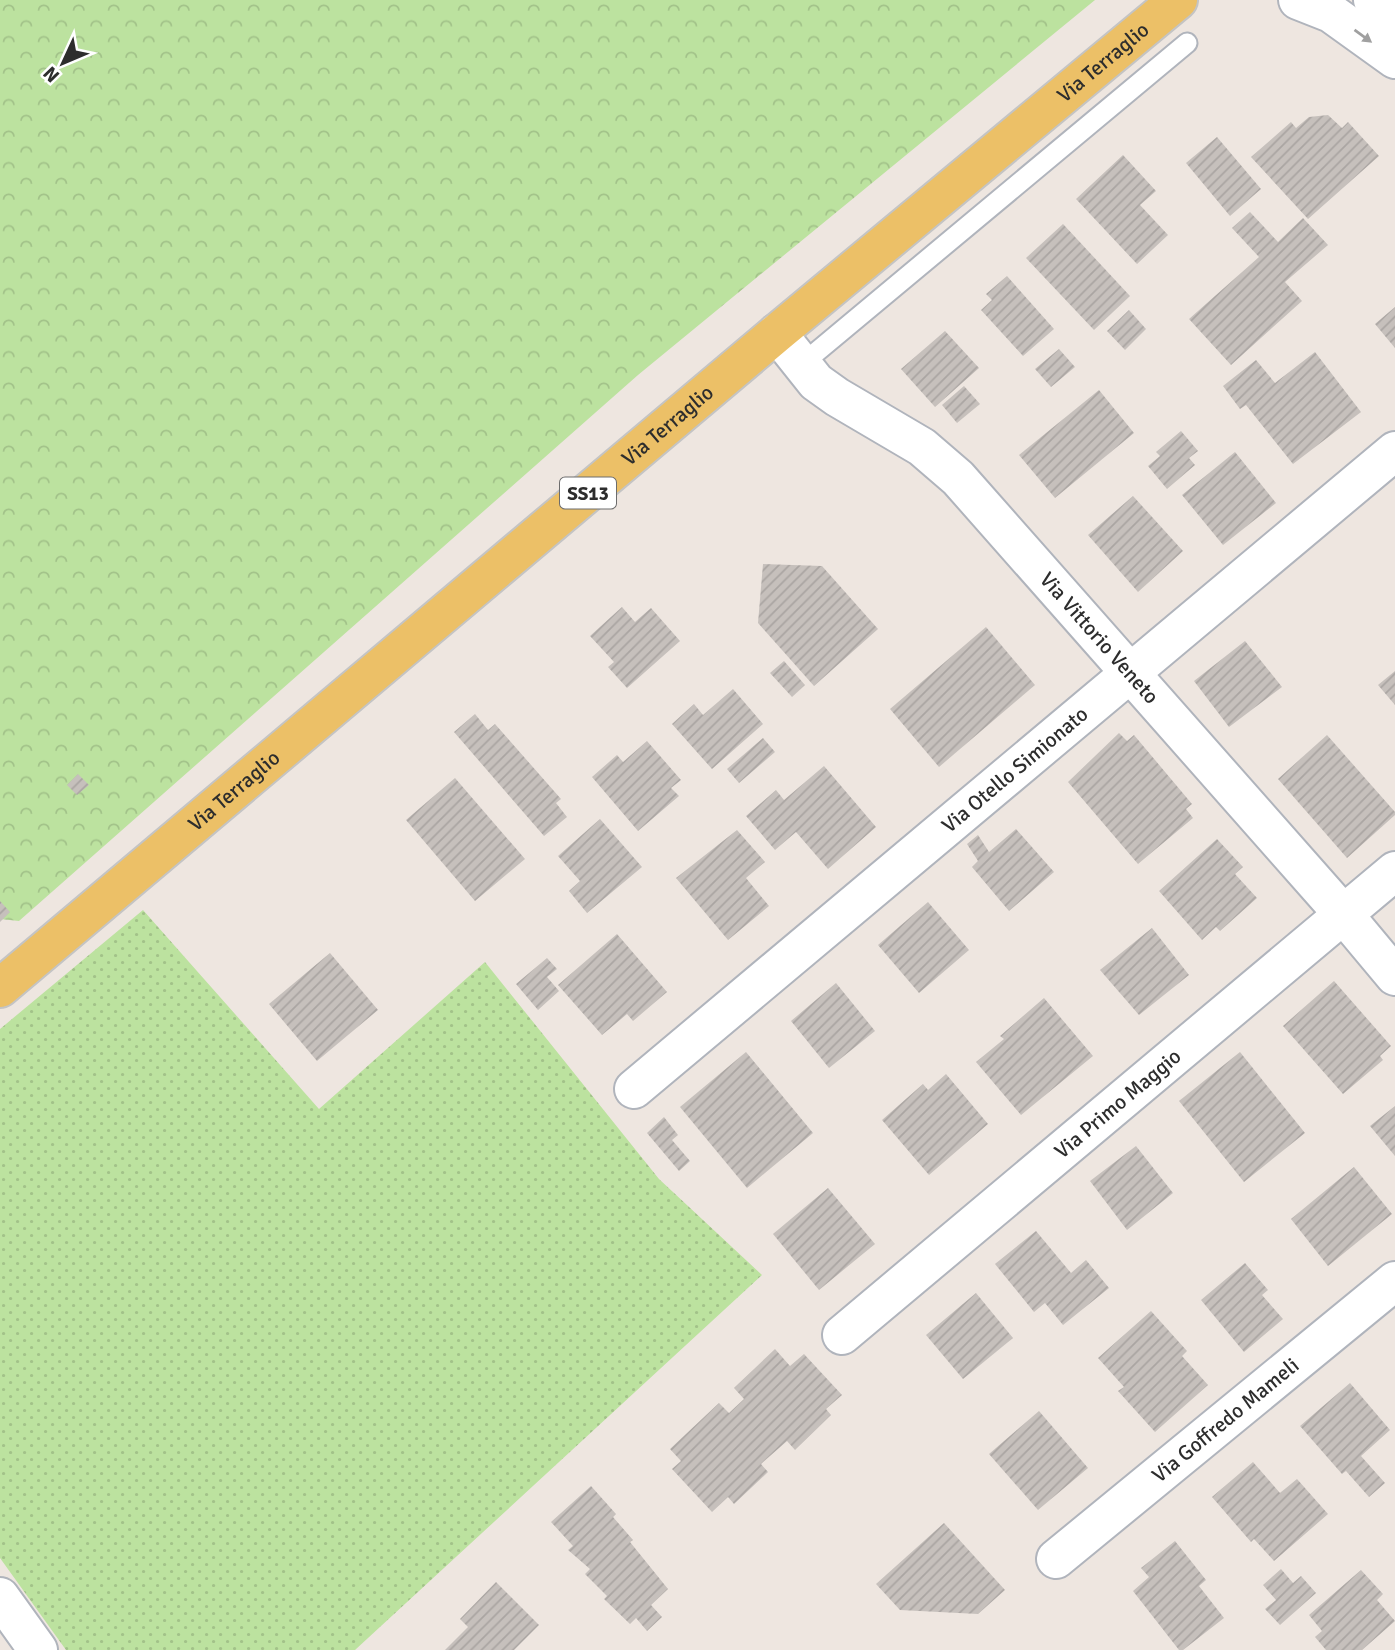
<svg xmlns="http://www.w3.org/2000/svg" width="1395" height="1650" font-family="Signika,sans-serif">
	<defs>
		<pattern id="grass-dots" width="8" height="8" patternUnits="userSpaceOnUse" patternTransform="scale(1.75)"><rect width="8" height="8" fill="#bce29f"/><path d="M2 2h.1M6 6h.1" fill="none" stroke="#a2c289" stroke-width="1.8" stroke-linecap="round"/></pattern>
		<pattern id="park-crowns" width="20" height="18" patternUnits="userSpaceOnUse" patternTransform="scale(1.75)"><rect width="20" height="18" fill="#bce29f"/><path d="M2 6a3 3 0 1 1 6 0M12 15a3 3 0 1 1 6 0" fill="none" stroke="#a2c289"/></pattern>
		<pattern id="building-hatch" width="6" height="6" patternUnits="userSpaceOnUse" patternTransform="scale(1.75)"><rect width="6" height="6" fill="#c6c0bc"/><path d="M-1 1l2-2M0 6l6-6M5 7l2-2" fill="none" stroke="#aaa5a2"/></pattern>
	</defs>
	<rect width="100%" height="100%" fill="#eee6e0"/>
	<path fill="url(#grass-dots)" d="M143,910L319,1109L485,962L659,1179L762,1275L355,1650H66L0,1558V1029Z"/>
	<path fill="url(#park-crowns)" d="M0,0H1095L638,375L19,921L0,919Z"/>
	<g fill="url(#building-hatch)">
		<path d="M1328,115L1342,128L1348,122L1379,156L1308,219L1251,157L1291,122L1296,128L1309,117Z"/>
		<path d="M1217,137L1261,189L1230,216L1186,163Z"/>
		<path d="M1123,155L1156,191L1140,205L1168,235L1137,264L1076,199Z"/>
		<path d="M1250,212L1278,242L1303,218L1328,245L1285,282L1302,301L1231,365L1189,319L1259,257L1232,228Z"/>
		<path d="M1063,224L1130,296L1094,330L1026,258Z"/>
		<path d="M1007,276L1054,329L1023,356L981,310L992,300L986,294Z"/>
		<path d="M1395,307V348L1375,324Z"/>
		<path d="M1129,310L1146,329L1125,350L1107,331Z"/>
		<path d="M945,331L979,368L935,407L901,369Z"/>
		<path d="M1059,349L1075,367L1051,387L1035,369Z"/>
		<path d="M1315,352L1361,412L1293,464L1246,405L1240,409L1223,386L1256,360L1275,383Z"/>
		<path d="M964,386L980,404L957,423L942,405Z"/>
		<path d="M1099,390L1134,433L1055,498L1019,455Z"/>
		<path d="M1181,431L1198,451L1189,458L1195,465L1167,489L1148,466L1160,456L1156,452Z"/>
		<path d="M1235,452L1276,503L1223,545L1182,495Z"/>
		<path d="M1133,496L1183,551L1138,592L1088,535Z"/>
		<path d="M763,564L822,566L878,629L814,686L758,623Z"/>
		<path d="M622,607L635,622L651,608L680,641L627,688L608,667L614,662L590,636Z"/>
		<path d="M986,627L1035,685L939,767L890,709Z"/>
		<path d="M1245,641L1282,687L1229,727L1194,681Z"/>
		<path d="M784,661L805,685L792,697L770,673Z"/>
		<path d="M1395,671V705L1378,685Z"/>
		<path d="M733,689L763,724L712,769L672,724L694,704L703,715Z"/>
		<path d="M475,714L488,730L495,724L561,799L556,803L567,817L544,836L454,732Z"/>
		<path d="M1119,733L1127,741L1134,735L1192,804L1186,809L1193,818L1138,864L1068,782Z"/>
		<path d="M1327,735L1395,812V815L1347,858L1278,779Z"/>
		<path d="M763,738L775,752L739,783L727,769Z"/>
		<path d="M647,741L681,780L671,788L679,796L638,831L592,777L617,755L623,762Z"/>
		<path d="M824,766L876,827L828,869L796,832L775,850L746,816L776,790L784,800Z"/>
		<path d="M78,774L89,785L77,795L67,785Z"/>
		<path d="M455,778L525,859L475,901L406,820Z"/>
		<path d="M600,819L642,867L587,913L569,891L580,881L558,856Z"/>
		<path d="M1016,829L1054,872L1009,911L972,867L978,861L967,844L978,835L989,852Z"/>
		<path d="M737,830L765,862L746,878L769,906L728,940L676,878Z"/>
		<path d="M1217,839L1243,867L1235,874L1257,898L1220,931L1216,927L1202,940L1159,891Z"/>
		<path d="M0,901L10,912L0,922Z"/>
		<path d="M928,902L969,950L919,993L878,945Z"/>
		<path d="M1152,928L1189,975L1139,1015L1100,970Z"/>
		<path d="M617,934L667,992L633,1021L627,1014L602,1035L558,985Z"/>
		<path d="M330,953L378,1010L317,1061L269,1004Z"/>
		<path d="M547,958L557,969L547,977L559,991L538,1010L516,984Z"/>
		<path d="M1334,981L1391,1046L1380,1056L1383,1060L1343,1094L1283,1026Z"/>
		<path d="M836,983L875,1031L829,1068L791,1021Z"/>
		<path d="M1044,998L1093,1056L1021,1115L976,1062L1004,1039L1000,1036Z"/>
		<path d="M746,1052L813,1133L747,1188L680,1107Z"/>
		<path d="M1240,1052L1305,1133L1244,1182L1179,1101Z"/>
		<path d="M946,1074L988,1124L929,1175L882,1120L923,1084L928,1090Z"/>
		<path d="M1395,1106V1156L1370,1126Z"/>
		<path d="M664,1117L678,1135L672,1140L690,1161L679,1171L647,1133Z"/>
		<path d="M1136,1146L1173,1193L1127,1230L1090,1181Z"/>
		<path d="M1354,1167L1392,1214L1328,1266L1291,1219Z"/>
		<path d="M828,1188L875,1244L819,1290L773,1234Z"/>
		<path d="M1036,1231L1071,1273L1086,1260L1109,1288L1063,1325L1045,1303L1034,1312L995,1264Z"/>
		<path d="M1245,1263L1268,1290L1262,1295L1283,1319L1244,1352L1201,1300Z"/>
		<path d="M976,1293L1013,1338L963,1379L926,1335Z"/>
		<path d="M1151,1311L1187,1351L1182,1356L1208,1385L1155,1432L1118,1391L1124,1387L1098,1358Z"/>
		<path d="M775,1349L790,1366L804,1354L842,1395L826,1409L831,1415L795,1450L787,1441L761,1464L768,1472L734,1504L728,1497L712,1512L672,1469L681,1461L670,1449L719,1403L729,1413L744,1399L734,1388Z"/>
		<path d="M1350,1383L1390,1430L1361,1456L1385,1483L1369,1497L1346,1471L1342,1474L1300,1426Z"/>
		<path d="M1039,1411L1088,1468L1038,1510L989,1454Z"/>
		<path d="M1253,1462L1280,1493L1297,1479L1328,1514L1274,1561L1254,1539L1251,1542L1212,1497Z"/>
		<path d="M591,1486L616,1514L613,1517L633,1540L630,1542L668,1589L651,1605L662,1617L647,1631L636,1618L630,1624L604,1599L607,1596L585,1574L590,1569L568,1550L573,1546L551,1522Z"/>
		<path d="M944,1523L1005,1590L978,1614L900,1610L876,1584Z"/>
		<path d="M1175,1541L1206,1580L1199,1586L1224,1618L1183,1650H1179L1133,1591L1149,1577L1141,1568Z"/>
		<path d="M1281,1569L1293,1583L1301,1576L1316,1593L1280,1625L1265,1609L1276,1600L1263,1585Z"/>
		<path d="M1361,1570L1383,1594L1377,1600L1395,1621L1362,1650H1326L1315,1637L1322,1631L1309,1615Z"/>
		<path d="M496,1582L539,1625L514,1650H445L468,1627L460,1619Z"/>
	</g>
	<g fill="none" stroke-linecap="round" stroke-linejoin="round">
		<defs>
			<path id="service" d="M802,364L1187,43"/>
			<g id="minor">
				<path id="s1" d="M777,333L816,382L837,397L922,447L958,478L1344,915L1395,976"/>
				<path id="s2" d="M634,1089L1395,451"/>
				<path id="s3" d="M842,1335L1395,871"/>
				<path id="s4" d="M1056,1559L1395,1281"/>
				<path d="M0,1597L38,1650"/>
			</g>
			<g id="tertiary">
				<path d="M1298,0L1331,13L1395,59"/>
				<path d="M1373,0L1395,31"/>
			</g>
			<g id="primary">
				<path id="s5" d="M0,988L777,333L1178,0"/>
			</g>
		</defs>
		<use href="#service" stroke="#b0b4bc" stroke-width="23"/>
		<use href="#minor" stroke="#b0b4bc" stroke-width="42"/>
		<use href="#tertiary" stroke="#b0b4bc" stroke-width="42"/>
		<use href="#primary" stroke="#c4c4c4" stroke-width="42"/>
		<use href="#service" stroke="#fff" stroke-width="19"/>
		<use href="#minor" stroke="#fff" stroke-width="38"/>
		<use href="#tertiary" stroke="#fff" stroke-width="38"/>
		<use href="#primary" stroke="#ecc067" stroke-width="38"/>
	</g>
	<defs><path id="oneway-solid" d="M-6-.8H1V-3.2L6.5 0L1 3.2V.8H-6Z" transform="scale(1.75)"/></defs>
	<use fill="#a0a0a0" href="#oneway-solid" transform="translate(1363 36) rotate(36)"/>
	<g text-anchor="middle" stroke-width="5" stroke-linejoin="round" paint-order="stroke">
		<rect fill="#fff" stroke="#6c6c6c" stroke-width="2" x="560" y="477.5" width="56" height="31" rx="5"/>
		<g font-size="19" font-weight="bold" fill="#2d2d2d">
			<text x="588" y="500">SS13</text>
		</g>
		<g font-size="21" fill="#2d2d2d" stroke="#fff">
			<text dy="7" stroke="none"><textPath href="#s5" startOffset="1440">Via Terraglio</textPath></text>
			<text dy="7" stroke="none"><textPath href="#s5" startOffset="873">Via Terraglio</textPath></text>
			<text dy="7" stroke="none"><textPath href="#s1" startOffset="448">Via Vittorio Veneto</textPath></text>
			<text dy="7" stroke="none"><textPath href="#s2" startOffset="497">Via Otello Simionato</textPath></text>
			<text dy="7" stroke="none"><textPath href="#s5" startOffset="306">Via Terraglio</textPath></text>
			<text dy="7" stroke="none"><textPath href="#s3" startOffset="360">Via Primo Maggio</textPath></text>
			<text dy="7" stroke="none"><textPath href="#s4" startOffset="219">Via Goffredo Mameli</textPath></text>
		</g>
	</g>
	<g transform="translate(63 63) rotate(226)" stroke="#ffffff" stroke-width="5" paint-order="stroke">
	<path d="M0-5L12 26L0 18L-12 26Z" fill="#2d2d2d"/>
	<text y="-10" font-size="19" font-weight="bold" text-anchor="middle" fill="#2d2d2d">N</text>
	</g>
</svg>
